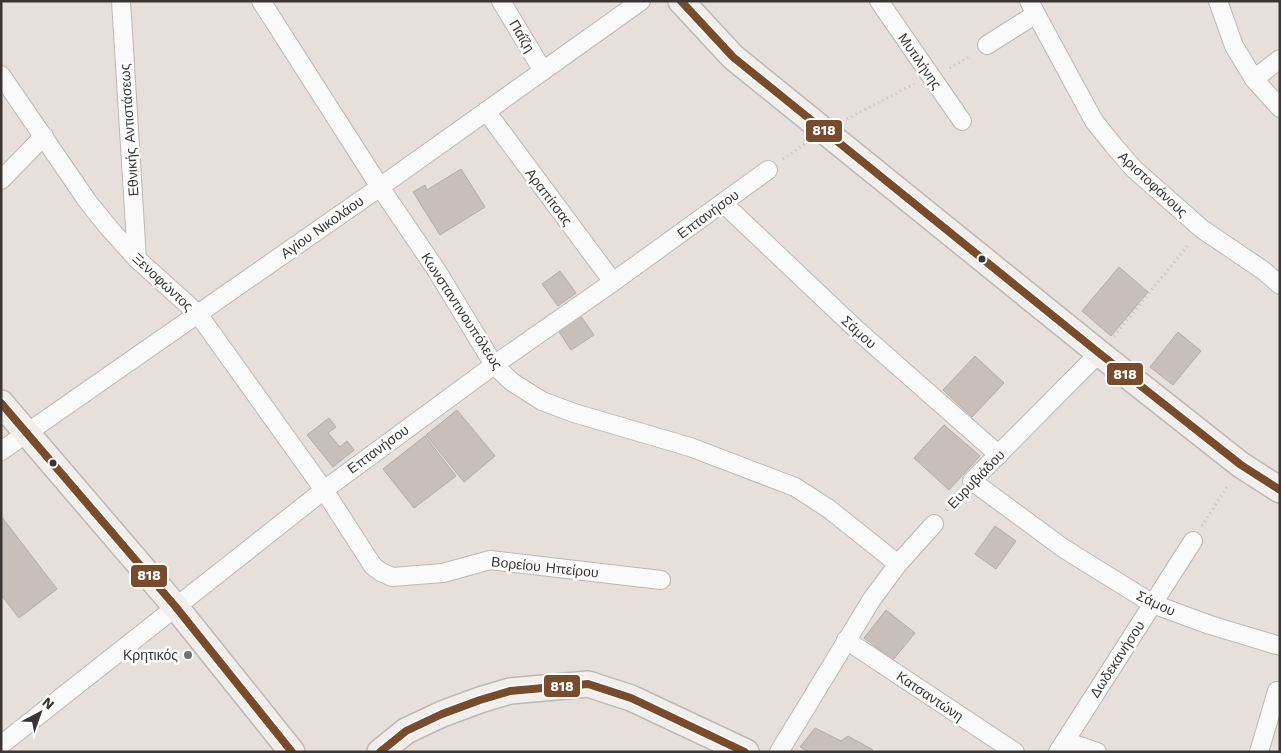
<svg xmlns="http://www.w3.org/2000/svg" width="1281" height="753" font-family="'Work Sans',sans-serif">
	<rect width="100%" height="100%" fill="#e6dfdc"/>
	<g fill="#c9bfba" stroke="#b2adaa">
		<path d="M461,169L485,207L440,235L413,192L425,185L427,190Z"/>
		<path d="M1119,267L1148,292L1111,336L1082,311Z"/>
		<path d="M560,271L576,293L558,306L542,284Z"/>
		<path d="M580,315L594,335L571,350L558,330Z"/>
		<path d="M1178,332L1201,351L1173,385L1150,367Z"/>
		<path d="M975,356L1004,383L972,417L943,390Z"/>
		<path d="M457,410L495,456L464,482L426,435Z"/>
		<path d="M329,418L336,427L328,433L340,447L347,441L354,450L333,467L307,435Z"/>
		<path d="M944,425L980,456L949,490L914,458Z"/>
		<path d="M425,436L456,476L414,508L383,469Z"/>
		<path d="M1,516L57,589L19,618L1,595Z"/>
		<path d="M995,526L1016,541L996,569L975,554Z"/>
		<path d="M886,610L915,633L893,660L864,638Z"/>
		<path d="M815,728L841,741L848,736L873,750L872,752H809L800,747Z"/>
	</g>
	<g fill="none" stroke-linecap="round" stroke-linejoin="round">
		<defs>
			<g id="street">
				<path d="M121,1L137,259"/>
				<path d="M261,1L380,187L437,271L494,365L512,382L542,401L574,413L690,447L795,487L829,509L898,564"/>
				<path d="M501,1L543,71"/>
				<path d="M879,1L962,121"/>
				<path d="M1029,1L1094,121L1114,146L1134,169L1202,229L1264,271L1280,285"/>
				<path d="M1218,1L1234,46L1254,79L1280,108"/>
				<path d="M987,45L1036,14"/>
				<path d="M1,75L88,202L109,228L137,259L198,314L324,490L373,566L381,572L392,577L443,573L490,560L661,580"/>
				<path d="M1254,79L1280,59"/>
				<path d="M486,111L613,282"/>
				<path d="M1,180L44,136"/>
				<path d="M723,203L857,330L999,455"/>
				<path d="M1099,353L972,481L1063,548L1153,604L1210,625L1280,646"/>
				<path d="M1,451L380,187L641,1"/>
				<path d="M846,640L1015,752"/>
				<path d="M1065,741L1097,752"/>
				<path d="M1,745L324,490L494,365L613,282L768,170"/>
				<path d="M779,752L872,599L898,564L934,524"/>
				<path d="M1058,752L1193,541"/>
				<path d="M1259,752L1277,691"/>
			</g>
			<g id="secondary">
				<path d="M681,1L733,57L1099,353L1241,465L1280,490"/>
				<path d="M1,403L175,606L292,752"/>
				<path d="M380,752L406,731L442,714L480,700L510,691L588,684L631,698L746,752"/>
			</g>
		</defs>
		<use href="#street" stroke="#bdb8b6" stroke-width="20"/>
		<use href="#secondary" stroke="#bdb8b6" stroke-width="28"/>
		<g stroke="#c2c0c0" stroke-width="3" stroke-dasharray="1 4" stroke-linecap="butt">
			<path d="M950,68L970,56"/>
			<path d="M847,119L914,84"/>
			<path d="M783,159L805,144"/>
			<path d="M1114,336L1189,244"/>
			<path d="M946,510L960,495"/>
			<path d="M1202,526L1228,485"/>
		</g>
		<use href="#street" stroke="#fbfafa" stroke-width="18"/>
		<use href="#secondary" stroke="#f2eeeb" stroke-width="25"/>
		<defs>
			<g id="bus-1">
				<path d="M681,1L733,57L1099,353L1241,465L1280,490"/>
				<path d="M1,403L175,606L292,752"/>
				<path d="M380,752L406,731L442,714L480,700L510,691L588,684L631,698L745,752"/>
			</g>
		</defs>
		<use href="#bus-1" stroke="#fff" stroke-width="11"/>
		<use href="#bus-1" stroke="#7a4b2a" stroke-width="8"/>
	</g>
	<g fill="#3a3533" stroke="#fff" stroke-width="2">
		<circle cx="982" cy="259" r="4.5"/>
		<circle cx="53" cy="463" r="4.5"/>
	</g>
	<circle fill="#76706e" stroke="#fff" stroke-width="2" cx="188" cy="655" r="5"/>
	<g text-anchor="middle" stroke-width="5" stroke-linejoin="round" paint-order="stroke">
		<g font-size="14" fill="#3a3533" stroke="#fff">
			<text transform="translate(522 36) rotate(59)" y="5">Παΐζη</text>
			<text transform="translate(920 61) rotate(55)" y="5">Μυτιλήνης</text>
			<text transform="translate(129 130) rotate(-94)" y="5">Εθνικής Αντιστάσεως</text>
			<text transform="translate(1153 184) rotate(43)" y="5">Αριστοφάνους</text>
			<text transform="translate(549 197) rotate(53)" y="5">Αραπίτσας</text>
			<text transform="translate(708 214) rotate(-36)" y="5">Επτανήσου</text>
			<text transform="translate(322 227) rotate(-35)" y="5">Αγίου Νικολάου</text>
			<text transform="translate(163 282) rotate(43)" y="5">Ξενοφώντος</text>
			<text transform="translate(462 311) rotate(57)" y="5">Κωνσταντινουπόλεως</text>
			<text transform="translate(859 332) rotate(42)" y="5">Σάμου</text>
			<text transform="translate(378 449) rotate(-36)" y="5">Επτανήσου</text>
			<text transform="translate(976 479) rotate(-46)" y="5">Ευρυβιάδου</text>
			<text transform="translate(545 567) rotate(6)" y="5">Βορείου Ηπείρου</text>
			<text transform="translate(1156 603) rotate(25)" y="5">Σάμου</text>
			<text transform="translate(1117 659) rotate(-57)" y="5">Δωδεκανήσου</text>
			<text transform="translate(930 696) rotate(34)" y="5">Κατσαντώνη</text>
		</g>
		<g font-size="14" fill="#3a3533" stroke="#fff" text-anchor="end">
			<text x="178" y="660">Κρητικός</text>
		</g>
	</g>
	<g stroke="#fff" stroke-width="2">
		<rect x="805" y="119" width="38" height="24" rx="5" fill="#7a4b2a"/>
		<rect x="1106" y="362" width="38" height="24" rx="5" fill="#7a4b2a"/>
		<rect x="130" y="564" width="38" height="24" rx="5" fill="#7a4b2a"/>
		<rect x="543" y="674" width="38" height="24" rx="5" fill="#7a4b2a"/>
	</g>
	<g font-size="14" text-anchor="middle" font-weight="bold" fill="#fff">
		<text x="824" y="135">818</text>
		<text x="1125" y="379">818</text>
		<text x="149" y="580">818</text>
		<text x="562" y="691">818</text>
	</g>
	<rect width="1281" height="753" fill="none" stroke="#3a3533" stroke-width="5"/>
	<g transform="translate(40 713) rotate(41)" stroke="#ffffff" stroke-width="4" paint-order="stroke">
	<path d="M0-4L9 19L0 12L-9 19Z" fill="#3a3533"/>
	<text y="-8" font-size="14" font-weight="bold" text-anchor="middle" fill="#3a3533">N</text>
	</g>
</svg>
